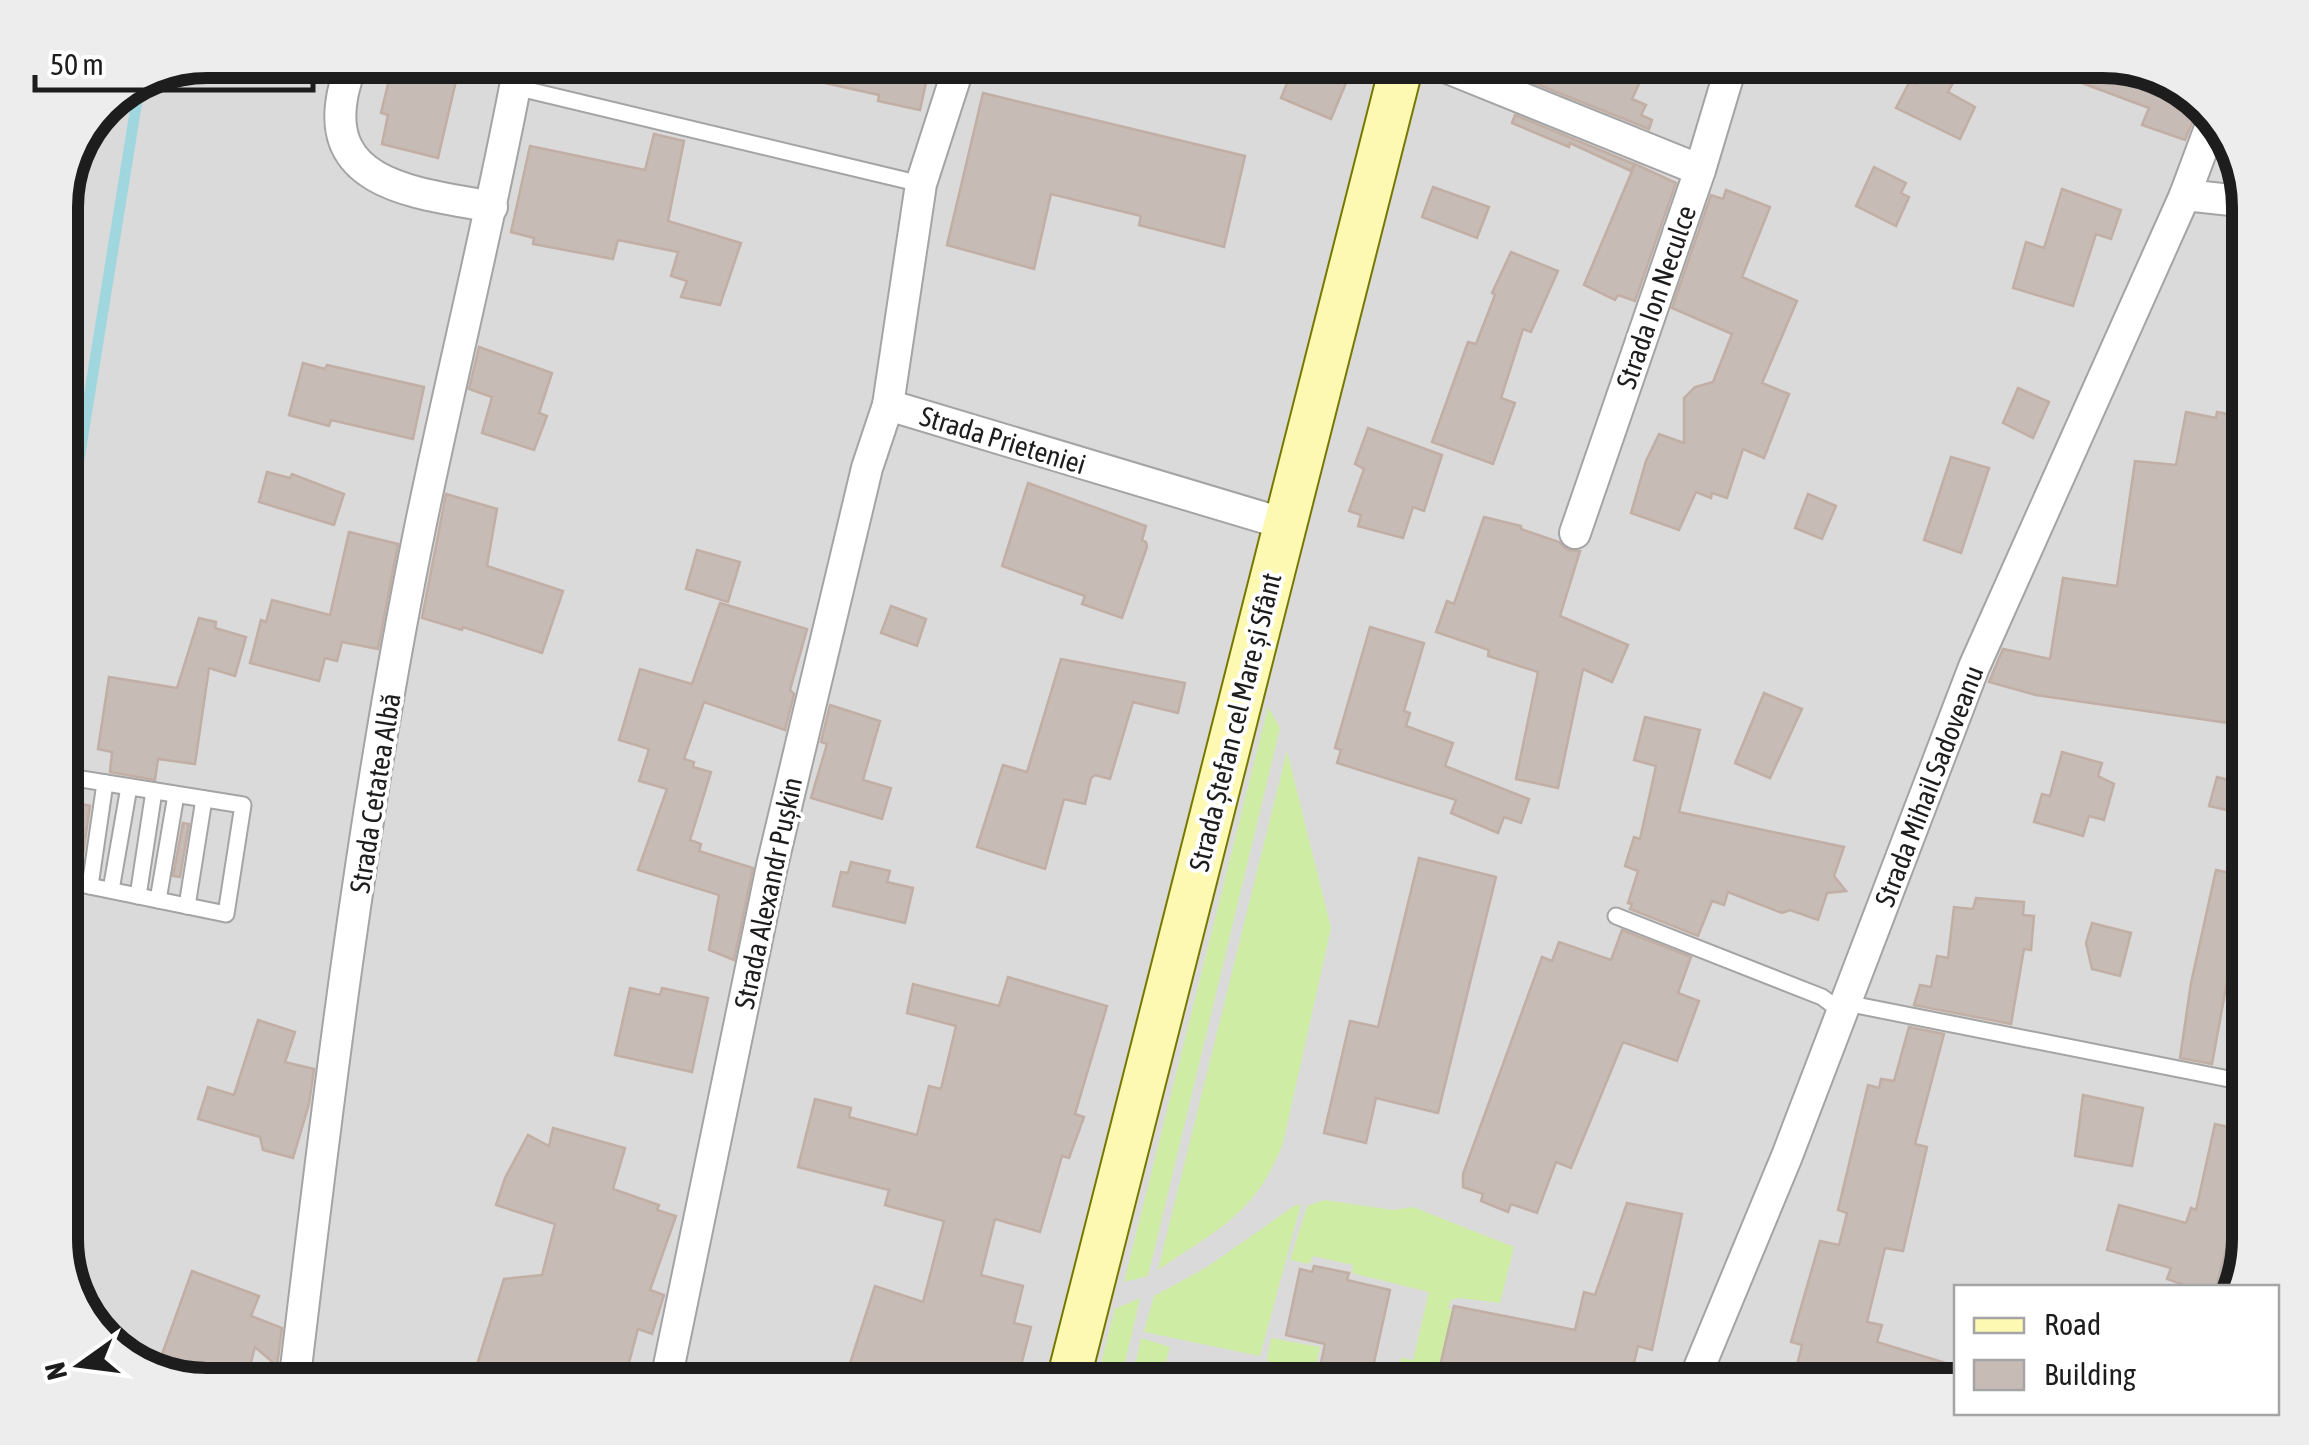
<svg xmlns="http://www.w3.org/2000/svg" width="2309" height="1445" font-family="'Asap Condensed',sans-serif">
	<rect width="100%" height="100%" fill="#efe9e2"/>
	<path fill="#dbdada" d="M207,60H2102L2176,80L2229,133L2249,198V1239L2236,1287L1956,1288V1385H207L133,1365L80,1312L60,1248V198L103,103Z"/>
	<g fill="#cfeca5">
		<path d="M1268,707L1280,728L1148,1276L1124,1282Z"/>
		<path d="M1287,751L1331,928L1283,1143C1256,1214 1218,1229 1158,1270Z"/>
		<path d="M1324,1200L1393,1210L1413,1207L1514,1247L1500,1303L1460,1298L1451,1300L1448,1309L1453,1310L1441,1363L1479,1374L1476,1385H1395L1401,1358L1413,1360L1429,1292L1352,1273L1353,1265L1313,1256L1309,1264L1290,1260L1307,1206Z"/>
		<path d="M1301,1204L1260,1356L1144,1332L1154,1296L1207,1267L1294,1206Z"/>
		<path d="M1140,1298L1120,1385H1095L1115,1309Z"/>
		<path d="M1141,1338L1170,1347L1162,1377L1168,1379L1166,1385H1131Z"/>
		<path d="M1271,1338L1320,1347L1312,1385L1278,1381L1267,1359Z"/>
	</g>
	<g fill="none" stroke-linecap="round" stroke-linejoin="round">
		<path stroke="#a0d7df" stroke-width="11" d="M60,577L139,88"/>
	</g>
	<g fill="#c7bbb5" stroke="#c1aea4" stroke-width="2.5">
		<path d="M394,60H455L453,67L459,68L438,158L382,144L388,115L381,113Z"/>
		<path d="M781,60H931L920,110L878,101L879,95L780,73Z"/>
		<path d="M1538,60H1586L1639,84L1632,99L1646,105L1641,115L1652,120L1649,129L1529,81Z"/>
		<path d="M1929,60H1966L1948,92L1975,107L1960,139L1896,108L1910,81L1917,84Z"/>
		<path d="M2032,60H2102L2176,80L2200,104L2185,140L2142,125L2149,108L2031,64Z"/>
		<path d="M1295,63L1346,83L1331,119L1281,98Z"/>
		<path d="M983,93L1245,156L1224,247L1139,225L1141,216L1051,194L1034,269L947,245Z"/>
		<path d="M1515,115L1634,164L1631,171L1570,143L1569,147L1512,123Z"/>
		<path d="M654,134L684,141L668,221L741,243L720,305L681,297L687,281L671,276L678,252L618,240L613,259L533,244L534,238L511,232L530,146L645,170Z"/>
		<path d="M1635,164L1676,183L1635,301L1618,295L1615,300L1584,285Z"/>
		<path d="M1874,167L1906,183L1901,193L1909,197L1896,226L1856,206Z"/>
		<path d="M1433,187L1489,207L1477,238L1422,217Z"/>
		<path d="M2062,189L2121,210L2111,239L2096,234L2073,306L2013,288L2026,242L2044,248Z"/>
		<path d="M1726,190L1770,207L1742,277L1797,301L1762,383L1789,394L1764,458L1743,449L1727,498L1712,493L1711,498L1696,492L1679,530L1631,513L1646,461L1659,434L1684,443V398L1695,387L1713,382L1732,334L1672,308L1711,195L1723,199Z"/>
		<path d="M1511,252L1558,271L1531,332L1523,329L1501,398L1515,403L1493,464L1432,442L1468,342L1476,344L1495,295L1492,293Z"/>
		<path d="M479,347L552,373L539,413L547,416L534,450L482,433L492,397L469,389Z"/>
		<path d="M303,363L325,369L327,365L424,387L413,439L331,420L329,426L289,415Z"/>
		<path d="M2018,388L2049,402L2033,438L2003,423Z"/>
		<path d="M2186,412L2216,418L2217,412L2249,418L2246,654L2249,655V726L2036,695L1989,682L2003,649L2050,659L2063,578L2117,586L2135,461L2176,465Z"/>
		<path d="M1368,428L1442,455L1424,511L1413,507L1403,538L1358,526L1361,515L1349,511L1364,469L1355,464Z"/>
		<path d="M1951,457L1989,468L1961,553L1924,540Z"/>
		<path d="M267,472L290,478L292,474L344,494L334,525L259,502Z"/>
		<path d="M1028,483L1146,526L1142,540L1146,542L1147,547L1122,618L1082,604L1085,596L1002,566Z"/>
		<path d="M446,494L497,509L487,566L563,591L542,653L463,627L462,630L422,618Z"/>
		<path d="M1808,494L1836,506L1822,539L1795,528Z"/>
		<path d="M1484,517L1521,526V529L1559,542L1568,550L1580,551L1560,616L1628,645L1612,682L1583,669L1558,788L1516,779L1538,672L1488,656L1489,650L1436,632L1447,601L1454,604Z"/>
		<path d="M349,532L398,544L378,649L342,642L337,661L325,658L319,681L250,663L261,620L266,622L272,600L330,615Z"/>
		<path d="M697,550L740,562L728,602L686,589Z"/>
		<path d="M720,603L807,629L790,690L794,694L785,730L704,702L684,759L694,762L693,767L711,772L690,840L701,844L699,851L753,868L734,960L709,950L719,895L638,870L667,789L639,781L649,749L619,740L640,669L692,684Z"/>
		<path d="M891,606L926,619L917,646L881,633Z"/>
		<path d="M199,618L216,622L215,628L246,637L235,676L209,668L195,764L158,759L155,780L110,772L112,752L98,749L109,677L177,688Z"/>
		<path d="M1370,627L1424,643L1404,711L1410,713L1406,726L1453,743L1445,766L1529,799L1521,823L1504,817L1498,833L1451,813L1456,800L1337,763L1341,750L1335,748Z"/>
		<path d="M1061,659L1185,683L1178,713L1133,702L1110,779L1095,775L1091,778L1085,804L1064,799L1045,869L977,847L1003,765L1027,772Z"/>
		<path d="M1764,693L1802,709L1770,778L1735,763Z"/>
		<path d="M830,705L880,721L863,780L891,788L882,819L811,798L827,744L821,742Z"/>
		<path d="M1645,717L1700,730L1679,812L1844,847L1834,876L1846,891L1827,893L1818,920L1790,910L1782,913L1728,892L1724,905L1712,901L1698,936L1630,909L1632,904L1628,903L1638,871L1625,866L1634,837L1640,839L1656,766L1634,760Z"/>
		<path d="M2062,752L2102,763L2098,776L2114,784L2104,820L2089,816L2083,836L2034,822L2042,794L2050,796Z"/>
		<path d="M2217,777L2249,785V815L2209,806Z"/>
		<path d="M82,804L90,806L82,861L72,859Z"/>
		<path d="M183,823L189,824L180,877L173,876Z"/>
		<path d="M1419,858L1496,877L1438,1113L1376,1098L1366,1143L1324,1133L1350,1021L1378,1027Z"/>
		<path d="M851,862L890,871L887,882L913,888L905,923L833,906L841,872L848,873Z"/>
		<path d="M2216,870L2249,877V930L2237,927L2212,1064L2180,1058L2191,983Z"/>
		<path d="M1976,898L2024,902L2023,915L2034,916L2031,950L2024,949L2011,1024L1914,1005L1920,985L1931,987L1937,956L1948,958L1954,907L1973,909Z"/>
		<path d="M2092,923L2131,933L2120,976L2092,969L2086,943Z"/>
		<path d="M1622,930L1691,957L1678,993L1699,1001L1677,1061L1623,1042L1571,1168L1556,1162L1537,1213L1511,1204L1508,1212L1481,1201L1483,1194L1463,1187V1174L1542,957L1552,961L1559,942L1611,960Z"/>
		<path d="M1008,977L1107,1006L1075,1114L1084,1117L1069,1158L1062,1156L1040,1232L995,1219L981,1275L1023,1286L1014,1323L1031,1327L1016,1385H843L875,1286L923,1302L944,1221L885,1205L889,1190L798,1167L815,1099L851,1108L849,1117L917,1135L929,1086L941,1089L956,1026L907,1013L913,984L999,1006Z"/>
		<path d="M630,988L660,995L662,988L708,998L692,1072L615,1055Z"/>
		<path d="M258,1020L295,1032L285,1062L314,1069L309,1104L293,1158L263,1150L260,1137L198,1119L208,1087L234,1095Z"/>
		<path d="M1909,1027L1944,1034L1915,1144L1927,1147L1903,1251L1885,1248L1867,1322L1882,1325L1877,1342L1946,1363L1941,1383L1878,1371L1874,1385H1810L1793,1381L1802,1345L1791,1342L1820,1241L1839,1245L1847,1213L1838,1210L1868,1085L1879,1088L1881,1079L1894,1081Z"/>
		<path d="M2083,1095L2143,1108L2132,1166L2075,1156Z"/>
		<path d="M2215,1124L2249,1132V1206L2246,1217L2237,1221L2231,1230L2216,1288H2193L2167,1279L2171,1268L2107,1250L2119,1205L2186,1223L2191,1208L2196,1210Z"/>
		<path d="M553,1128L625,1148L613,1189L659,1205L657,1210L676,1216L650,1290L664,1295L652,1334L638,1329L623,1385H498L497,1381L474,1374L504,1279L542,1275L555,1224L496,1205L505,1178L528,1135L549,1146Z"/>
		<path d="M1627,1203L1682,1214L1652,1350L1638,1346L1629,1385H1525L1440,1366L1454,1306L1575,1330L1584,1292L1595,1295Z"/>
		<path d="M1314,1266L1349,1273L1347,1280L1390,1290L1369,1385H1316L1325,1344L1286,1335L1300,1269L1312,1272Z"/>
		<path d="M192,1271L259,1296L251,1316L282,1328L277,1366L255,1347L245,1385H206L156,1371Z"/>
	</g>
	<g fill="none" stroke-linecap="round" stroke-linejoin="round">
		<defs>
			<g id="lane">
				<path d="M515,87L921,184"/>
				<path d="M60,740L75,778L243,805L226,914L60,880"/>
				<path d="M60,863L75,778"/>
				<path d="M90,886L105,783"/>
				<path d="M111,890L129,787"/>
				<path d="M138,896L154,791"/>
				<path d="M158,900L176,795"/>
				<path d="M187,906L204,799"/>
				<path d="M1616,916L1822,997L1842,1012"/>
				<path d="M1846,1003L2249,1083"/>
			</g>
			<g id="street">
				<path d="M352,60C349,73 344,85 342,98C326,190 429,194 492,207"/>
				<path d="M1428,60L1700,170"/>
				<path d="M2185,195L2249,202"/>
				<path d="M888,405L1285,524"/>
				<path d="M1575,533L1700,170L1733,60"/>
				<path d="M2234,1288L2249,1235"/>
				<path d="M294,1385C328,1097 363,807 421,523C451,377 487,233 515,87"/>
				<path d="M665,1385L772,866L867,468L888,405L921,184L961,60"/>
				<path d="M1692,1385L1787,1156L1974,667L2185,195L2214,117"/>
			</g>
			<path id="secondary" d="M1067,1385L1403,60"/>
		</defs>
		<use href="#lane" stroke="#a4a4a4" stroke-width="19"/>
		<use href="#street" stroke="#a4a4a4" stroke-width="34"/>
		<use href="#secondary" stroke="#767800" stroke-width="46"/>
		<use href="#lane" stroke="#fff" stroke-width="15"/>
		<use href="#street" stroke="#fff" stroke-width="30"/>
		<use href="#secondary" stroke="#fdf9b2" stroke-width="42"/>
	</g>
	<g text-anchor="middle" stroke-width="8" stroke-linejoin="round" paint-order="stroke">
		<g font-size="28" fill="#1d1d1d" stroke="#fff">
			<text transform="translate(1656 297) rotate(-71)" y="10">Strada Ion Neculce</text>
			<text transform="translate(1003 440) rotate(17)" y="10">Strada Prieteniei</text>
			<text transform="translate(1235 722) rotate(-76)" y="10">Strada Ștefan cel Mare și Sfânt</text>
			<text transform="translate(1929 786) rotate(-69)" y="10">Strada Mihail Sadoveanu</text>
			<text transform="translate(375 793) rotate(-81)" y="10">Strada Cetatea Albă</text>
			<text transform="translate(768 893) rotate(-78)" y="10">Strada Alexandr Pușkin</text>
		</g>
	</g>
	<path d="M0 0H2309V1445H0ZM207 78H2103A129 129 0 0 1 2232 207V1239A129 129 0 0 1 2103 1368H207A129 129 0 0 1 78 1239V207A129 129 0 0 1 207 78Z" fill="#ededed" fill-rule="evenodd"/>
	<path fill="none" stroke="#1d1d1d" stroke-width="12" d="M207 78H2103A129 129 0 0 1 2232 207V1239A129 129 0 0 1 2103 1368H207A129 129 0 0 1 78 1239V207A129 129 0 0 1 207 78Z"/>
	<rect x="1954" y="1285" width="325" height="130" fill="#ffffff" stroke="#a5a5a5" stroke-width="2.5"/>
	<rect x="1974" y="1318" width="50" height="15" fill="#fdf9b2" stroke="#a5a5a5" stroke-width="2.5"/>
	<text x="2044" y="1335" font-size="30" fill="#1d1d1d">Road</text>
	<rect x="1974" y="1360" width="50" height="30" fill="#c7bbb5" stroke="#a5a5a5" stroke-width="2.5"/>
	<text x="2044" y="1385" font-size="30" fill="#1d1d1d">Building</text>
	<g transform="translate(80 1365) rotate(256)" stroke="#ffffff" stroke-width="8" paint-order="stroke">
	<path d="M0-8L18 38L0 25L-18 38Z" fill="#1d1d1d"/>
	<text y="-15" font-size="28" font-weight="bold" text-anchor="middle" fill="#1d1d1d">N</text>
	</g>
	<path d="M35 75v15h278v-15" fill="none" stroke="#1d1d1d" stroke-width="5"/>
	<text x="50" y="75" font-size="30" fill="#1d1d1d" stroke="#ffffff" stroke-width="8" paint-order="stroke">50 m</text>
</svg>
